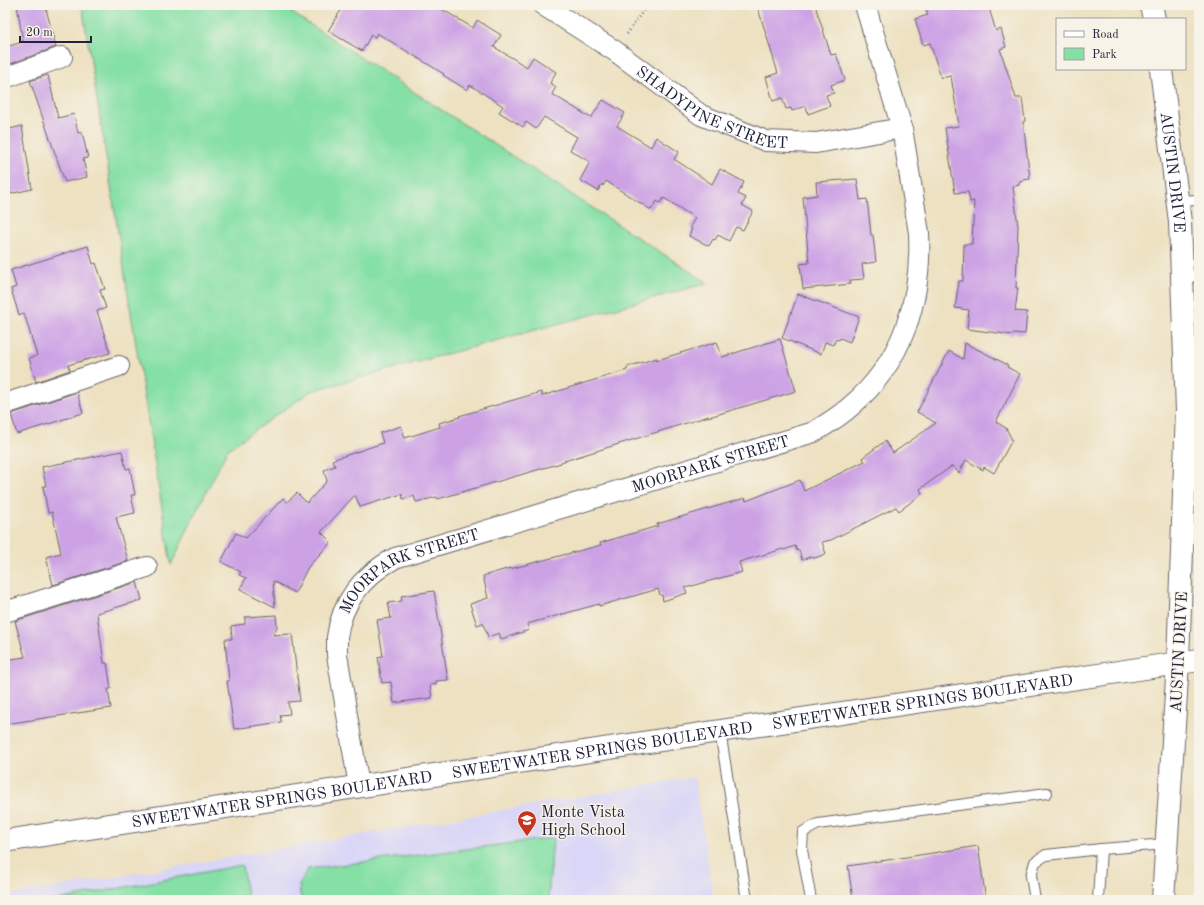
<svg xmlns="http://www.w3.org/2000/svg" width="1204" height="905" font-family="'Old Standard TT',serif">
	<rect width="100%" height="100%" fill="#f7f3e8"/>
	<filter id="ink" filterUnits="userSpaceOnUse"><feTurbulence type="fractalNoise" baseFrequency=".025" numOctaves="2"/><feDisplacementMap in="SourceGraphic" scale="8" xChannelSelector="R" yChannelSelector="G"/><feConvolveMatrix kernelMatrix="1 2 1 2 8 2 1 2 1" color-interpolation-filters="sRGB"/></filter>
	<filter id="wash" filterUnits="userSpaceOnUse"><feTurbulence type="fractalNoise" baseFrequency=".012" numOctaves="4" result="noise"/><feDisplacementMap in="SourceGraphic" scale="16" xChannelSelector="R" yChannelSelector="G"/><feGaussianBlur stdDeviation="0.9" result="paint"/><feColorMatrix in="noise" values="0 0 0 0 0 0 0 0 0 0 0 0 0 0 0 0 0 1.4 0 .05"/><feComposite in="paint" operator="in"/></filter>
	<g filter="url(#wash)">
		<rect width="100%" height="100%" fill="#ede1c1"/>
		<path fill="#d9d6f7" d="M694,777L714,900H5V896Z"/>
		<g fill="#85e0a6" stroke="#548170">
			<path d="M82,5H280L708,283L311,391L228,449L197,510L171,565Z"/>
			<path d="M553,838L548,900H301L299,885L308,869Z"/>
			<path d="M242,865L248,900H57Z"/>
		</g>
		<g id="blocks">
			<g fill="#cca2e5">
				<path d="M17,5H45L56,47L5,66V47L23,42Z"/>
				<path d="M344,5H435L473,28L477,20L501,35L494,47L527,67L533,57L556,72L550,83L556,87L552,94L591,118L603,100L625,113L617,126L651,147L656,137L679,152L674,159L712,184L720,169L744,182L738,194L746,198L742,205L753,211L743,230L736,227L729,241L718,235L715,240L713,239L709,246L689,236L692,228L690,227L695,218L664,198L660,203L657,201L651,210L606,181L603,186L602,184L598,191L580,180L590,162L570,150L577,137L544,117L536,129L526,122L523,127L499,112L503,106L470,85L467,90L443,75L444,74L377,33L375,37L371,35L362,51L328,31Z"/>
				<path d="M757,5H815L831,55L836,54L845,80L831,85L834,93L826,95L830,106L808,114L806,106L792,111L791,108L786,109L782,98L773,101L766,77L778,73Z"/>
				<path d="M925,5H988L996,31L1001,29L1006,47L1000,49L1016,98H1022L1025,121L1023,122L1030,179L1023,180L1024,181L1019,182V185L1013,186L1018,226L1016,288H1018L1015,311L1027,312L1025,334L1013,333V335L967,329L969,310L955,308L959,281H963L964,244H972L974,201L970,202L968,192L955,193L945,128L959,126L951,76L941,78L930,43L923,45L915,19L928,15Z"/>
				<path d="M48,75L58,118L74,114L78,133L82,132L88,158L83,159L87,177L65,182L30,81Z"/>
				<path d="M22,126L32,189L9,194L5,176V130Z"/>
				<path d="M857,179L860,200L867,199L871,235H873L876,262L862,264L864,279L850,280L851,284L803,289L800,264L809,263L803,197L817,195L816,182Z"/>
				<path d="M88,246L93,264L96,263L105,289L100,290L106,308L97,311L110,353L68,365L70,370L36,382L29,358L37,356L24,313L19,315L11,289L16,287L11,270Z"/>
				<path d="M798,294L859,317L850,342L840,338L839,340L836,339L833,345L825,342L821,354L782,338Z"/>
				<path d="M780,339L796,391L709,417V416L561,462V463L438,499L437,497L416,502L414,496L403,499L402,494L360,507L355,495L321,532L331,542L308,567L295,593L273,581L275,607L240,589L246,578L239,575L241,572L221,562L236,533L246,538L283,498L287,502L297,493L307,503L327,481L324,470L335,466L332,460L383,443L380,433L401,426L405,438L440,427L439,423L460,417L459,416L541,392L542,396L627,370V367L657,358V360L717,342L722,357Z"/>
				<path d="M965,343L1008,365L1007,367L1020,374L996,422L1006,428L1012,440L994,473L984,467L983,470L966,460L959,473L952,466L920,489L922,494L899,511L896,507L831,540L822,542L826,554L815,558L809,557L802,560L799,550L797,551L795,546L784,550L783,549L739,562L742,572L685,588L687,593L663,601L662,595H660L658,589L599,606V604L527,624L529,630L501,639L499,633L488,637L483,623L477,625L470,604L488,598L483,576L510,568V569L601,545L600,543L658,526L657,524L745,498L746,501L800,480L804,491L865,461L862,458L885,441L893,453L936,423L917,412L949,351L963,359Z"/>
				<path d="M77,392L83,413L17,434L11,414Z"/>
				<path d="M122,451L126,469L130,468L135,495H131L135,513L116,517L128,561L53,585L46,557L61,553L52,512L48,513L43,486H46L42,467Z"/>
				<path d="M137,582L142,600L97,613L104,663H107L111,689H108L111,708L5,724V660L25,657L15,621Z"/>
				<path d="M434,591L448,680L436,681V684L430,685L432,698L394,703L391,682L382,683L378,657L383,656L377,620L391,618L388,603L402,601L401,596Z"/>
				<path d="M276,615L277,627L273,635L292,634L300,701L288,702L290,714L280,715L281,722L234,729L227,681H229L225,639H232L231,626L245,624V617Z"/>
				<path d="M978,846L986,900H853L848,866Z"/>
			</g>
		</g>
	</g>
	<g filter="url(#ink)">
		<use href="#blocks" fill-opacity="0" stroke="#69656a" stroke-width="1"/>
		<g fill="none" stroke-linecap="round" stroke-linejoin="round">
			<defs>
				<g id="service">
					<path d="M1178,201L1199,200"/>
					<path d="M1182,278L1199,275"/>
					<path d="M720,731L747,900"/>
					<path d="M811,900L802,850L803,832L818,824L1047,793"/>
					<path d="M1035,900L1031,876L1035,862L1046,855L1101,849"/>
					<path d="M1098,900L1101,849L1167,844"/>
				</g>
				<g id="minor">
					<path id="s1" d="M543,5L615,51L701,115L766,141L816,143L902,128"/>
					<path d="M5,78L62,57"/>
					<path d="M5,404L119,366"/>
					<path d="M5,612L147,567"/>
					<path id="s2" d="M359,786L337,655C337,649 337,643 337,637C342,600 364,575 395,558L814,432C827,424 840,416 851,406C903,362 922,299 919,233L902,128L865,5"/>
				</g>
				<g id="secondary">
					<path d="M1151,5L1154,19"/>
					<path id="s3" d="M1161,69L1180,222L1187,410L1178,662L1163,900"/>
					<path id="s4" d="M5,841L720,731L1199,660"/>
				</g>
			</defs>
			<use href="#service" stroke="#69656a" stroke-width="12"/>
			<use href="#minor" stroke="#69656a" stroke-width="22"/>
			<use href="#secondary" stroke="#69656a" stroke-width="24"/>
			<path stroke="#69656a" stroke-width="2.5" stroke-dasharray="1 3" stroke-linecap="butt" d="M627,34L647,5"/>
			<use href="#service" stroke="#fff" stroke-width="10"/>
			<use href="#minor" stroke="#fff" stroke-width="20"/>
			<use href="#secondary" stroke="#fff" stroke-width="22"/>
		</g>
	</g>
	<defs>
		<symbol id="school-pin" viewBox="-11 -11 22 30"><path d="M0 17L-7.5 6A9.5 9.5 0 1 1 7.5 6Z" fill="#c8321e" stroke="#f7f3e8"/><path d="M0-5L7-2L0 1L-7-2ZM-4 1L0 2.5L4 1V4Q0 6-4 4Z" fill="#fff"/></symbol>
	</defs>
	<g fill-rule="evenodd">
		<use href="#school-pin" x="516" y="809" width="22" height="30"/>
	</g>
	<g text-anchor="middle" stroke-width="3" stroke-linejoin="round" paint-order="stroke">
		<g font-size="16" fill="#22223b" stroke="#f7f3e8">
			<text dy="6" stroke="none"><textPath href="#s1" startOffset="200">SHADYPINE STREET</textPath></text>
			<text dy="6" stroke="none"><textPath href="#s3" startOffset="104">AUSTIN DRIVE</textPath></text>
			<text dy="6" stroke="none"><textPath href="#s2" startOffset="582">MOORPARK STREET</textPath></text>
			<text dy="6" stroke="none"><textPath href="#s2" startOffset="258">MOORPARK STREET</textPath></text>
			<text transform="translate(1178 652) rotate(-87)" y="6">AUSTIN DRIVE</text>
			<text dy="6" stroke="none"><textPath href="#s4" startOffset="928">SWEETWATER SPRINGS BOULEVARD</textPath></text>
			<text dy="6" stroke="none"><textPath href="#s4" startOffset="604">SWEETWATER SPRINGS BOULEVARD</textPath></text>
			<text dy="6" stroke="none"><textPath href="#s4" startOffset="280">SWEETWATER SPRINGS BOULEVARD</textPath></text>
		</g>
		<g font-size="16" fill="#22223b" stroke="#f7f3e8" text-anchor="start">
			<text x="541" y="817">Monte Vista<tspan x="541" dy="18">High School</tspan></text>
		</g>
	</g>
	<rect width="1204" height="905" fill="none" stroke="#f7f3e8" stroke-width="20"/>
	<rect x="1056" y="18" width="130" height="52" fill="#f7f3e8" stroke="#a29fa3"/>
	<rect x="1064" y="31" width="20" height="6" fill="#ffffff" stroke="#a29fa3"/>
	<text x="1092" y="38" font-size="12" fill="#22223b">Road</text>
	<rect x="1064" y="48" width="20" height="12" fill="#85e0a6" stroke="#a29fa3"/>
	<text x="1092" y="58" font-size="12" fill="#22223b">Park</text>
	<path d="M20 36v6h71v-6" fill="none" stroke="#22223b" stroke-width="2"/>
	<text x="26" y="36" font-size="12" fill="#22223b" stroke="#f7f3e8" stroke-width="3" paint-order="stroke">20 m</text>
</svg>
